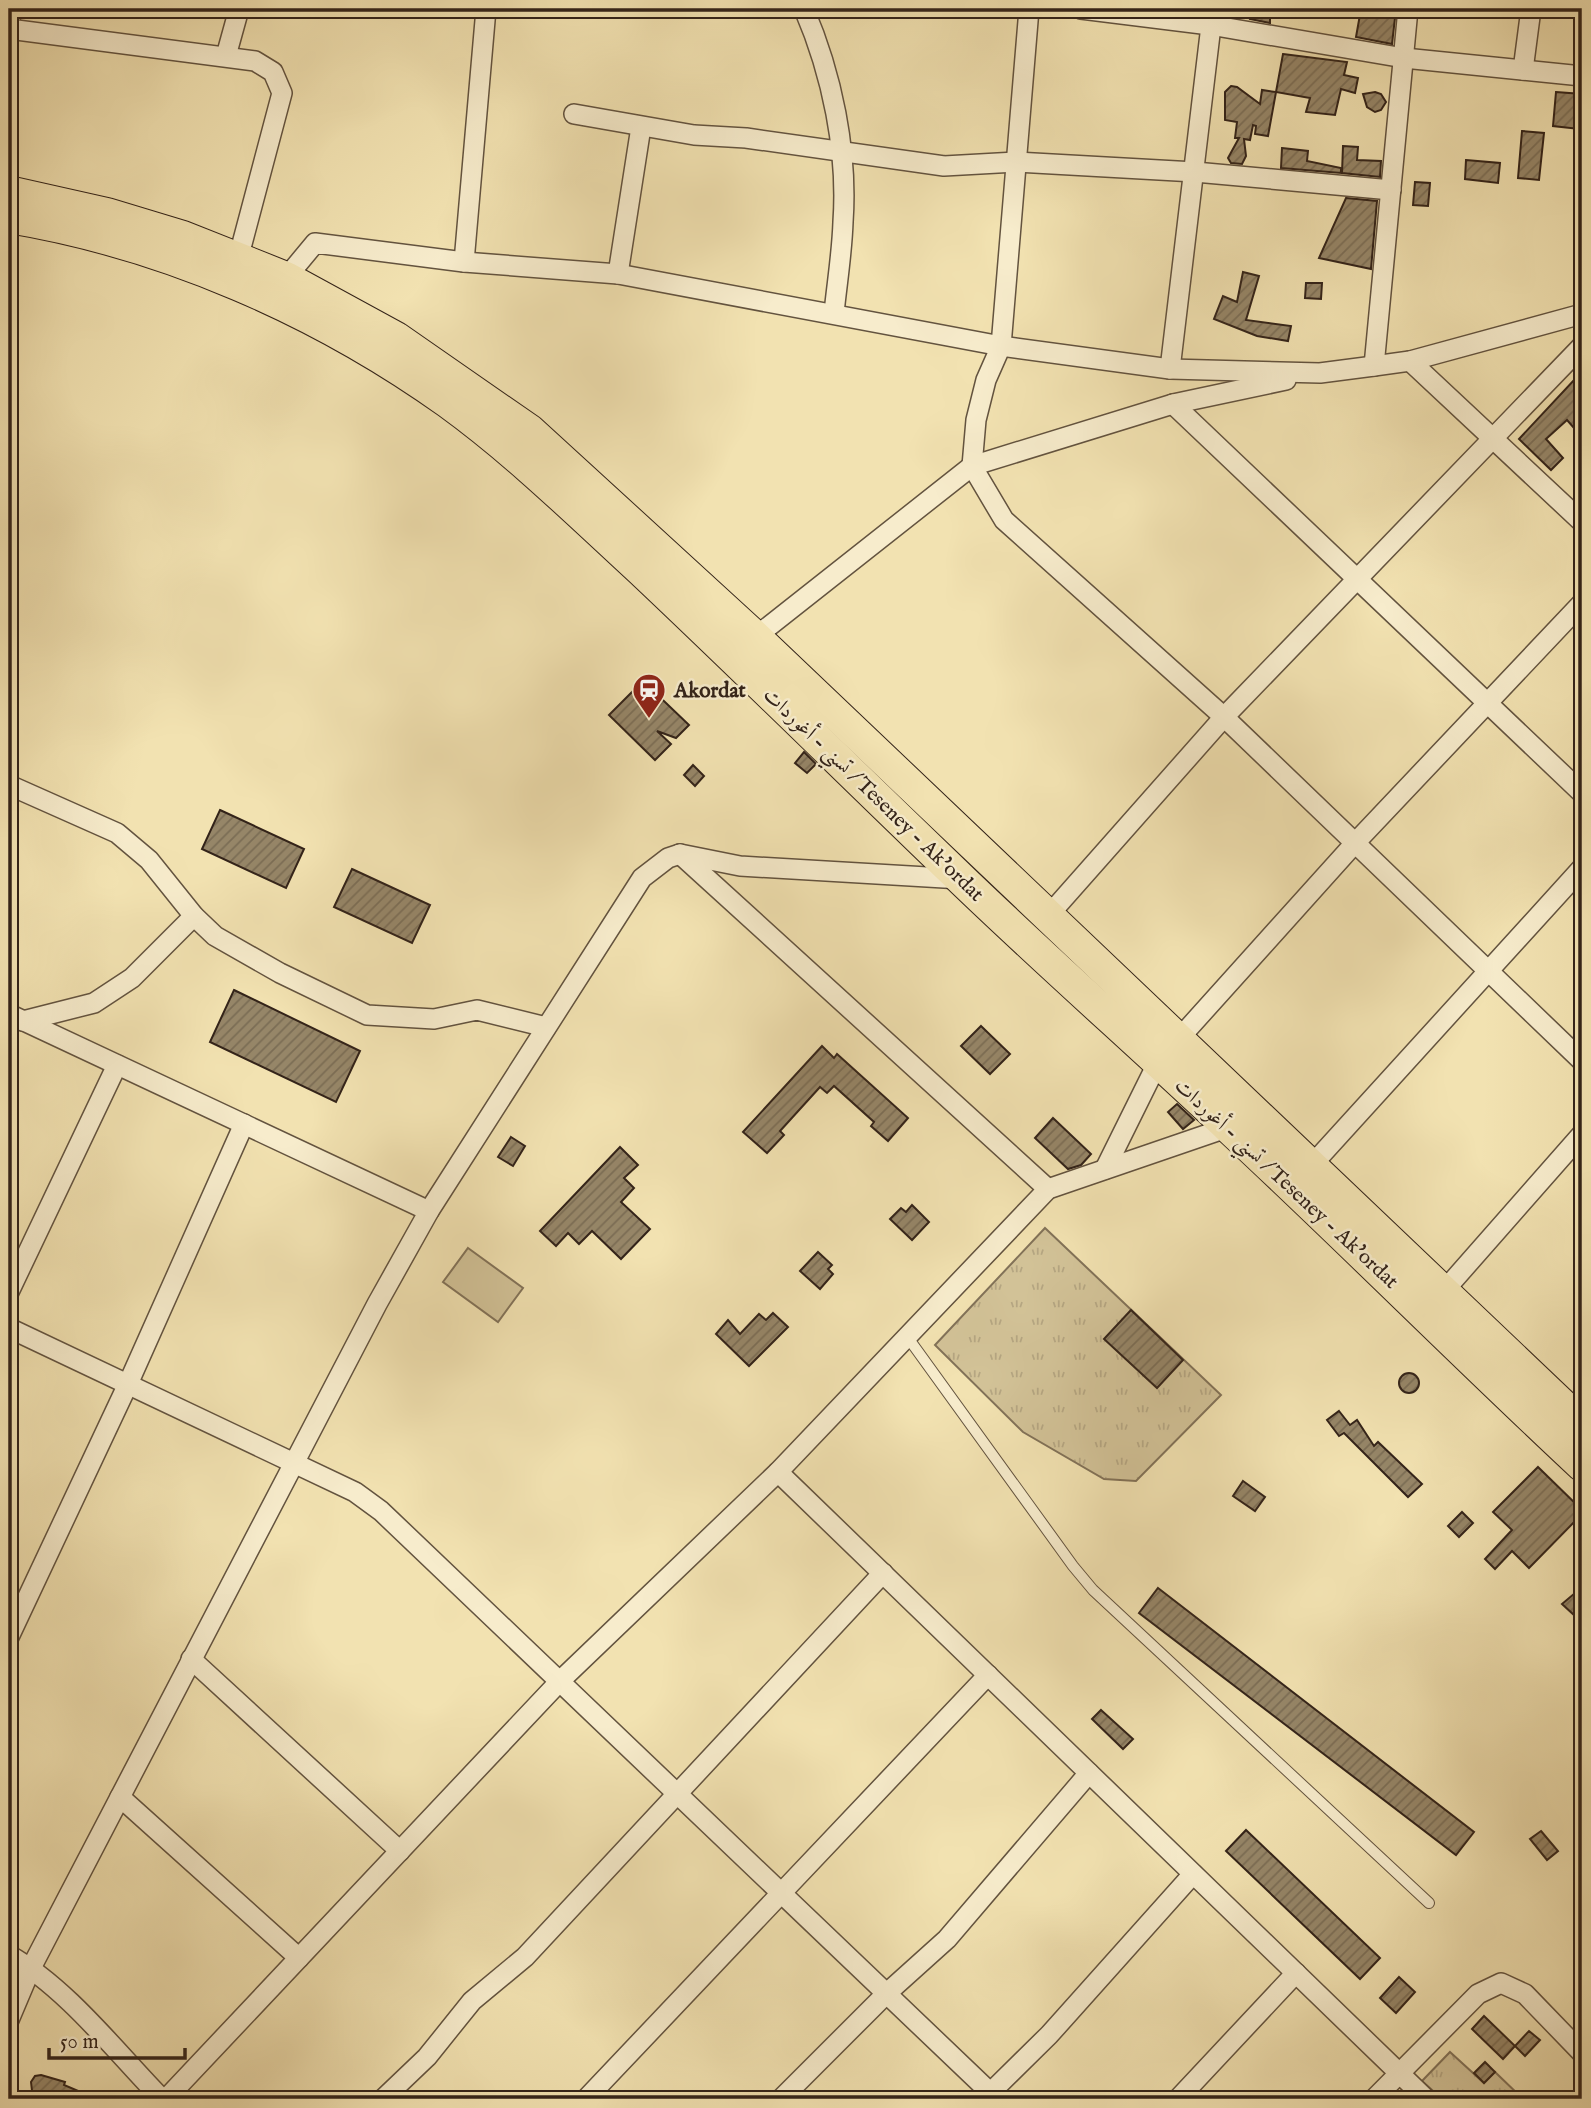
<svg xmlns="http://www.w3.org/2000/svg" width="1591" height="2108" font-family="'IM FELL English',Amiri,serif">
	<defs>
		<pattern id="grass-tufts" width="24" height="20" patternUnits="userSpaceOnUse" patternTransform="scale(1.75)"><rect width="24" height="20" fill="#d2c297"/><path d="M3 7l-1-3M5 7V3M7 7l1-3M15 17l-1-3M17 17v-4M19 17l1-3" fill="none" stroke="#b5a682"/></pattern>
		<pattern id="building-hatch" width="6" height="6" patternUnits="userSpaceOnUse" patternTransform="scale(1.75)"><rect width="6" height="6" fill="#968668"/><path d="M-1 1l2-2M0 6l6-6M5 7l2-2" fill="none" stroke="#7b6d55"/></pattern>
	</defs>
	<rect width="100%" height="100%" fill="#f2e2b1"/>
	<filter id="stains"><feTurbulence type="fractalNoise" baseFrequency=".00286" numOctaves="4"/><feColorMatrix values="0 0 0 0 .2 0 0 0 0 .09 0 0 0 0 .02 0 0 0 .5 -.17"/></filter>
	<radialGradient id="worn" r=".72"><stop offset=".6" stop-color="#630" stop-opacity="0"/><stop offset="1" stop-color="#630" stop-opacity=".3"/></radialGradient>
	<g fill="url(#grass-tufts)" stroke="#827258" stroke-width="2">
		<path d="M1045,1228L1221,1395L1136,1481L1104,1479L1023,1432L935,1345Z"/>
		<path d="M1450,2052L1484,2083L1495,2072L1523,2099H1442L1422,2081Z"/>
	</g>
	<path fill="#d2c297" stroke="#827258" stroke-width="2" d="M468,1248L523,1288L498,1322L443,1282Z"/>
	<g fill="url(#building-hatch)" stroke="#332319" stroke-width="2">
		<path d="M1252,9H1270V23L1250,19Z"/>
		<path d="M1361,9H1396L1392,44L1356,37Z"/>
		<path d="M1283,54L1347,62L1344,75L1358,78L1355,93L1341,89L1335,115L1306,112L1310,98L1276,92Z"/>
		<path d="M1231,86L1237,87L1260,104L1262,90L1276,92L1268,136L1255,134L1256,126L1253,125L1250,140L1244,139L1246,156L1242,164L1231,163L1228,158L1239,138H1235L1237,122L1225,120V92Z"/>
		<path d="M1375,92L1381,94L1386,102L1381,110L1375,112L1367,107L1363,94Z"/>
		<path d="M1556,92L1582,94L1579,129L1553,126Z"/>
		<path d="M1522,131L1544,133L1539,180L1518,178Z"/>
		<path d="M1343,146L1358,147L1357,160L1381,161L1380,177L1342,173Z"/>
		<path d="M1282,148L1308,151L1307,161L1341,168V173L1281,168Z"/>
		<path d="M1466,160L1500,163L1498,183L1465,179Z"/>
		<path d="M1415,182L1430,183L1428,206L1413,205Z"/>
		<path d="M1346,198L1377,201L1371,269L1319,258Z"/>
		<path d="M1243,272L1259,276L1246,320L1291,326L1288,341L1257,336L1214,319L1223,296L1237,302Z"/>
		<path d="M1306,283H1322L1321,299L1305,298Z"/>
		<path d="M1575,379L1582,387V437L1567,420L1546,439L1563,458L1551,470L1519,439Z"/>
		<path d="M643,681L689,725L676,738L657,731L671,744L655,760L609,715Z"/>
		<path d="M804,752L816,764L807,773L795,763Z"/>
		<path d="M693,765L704,776L695,786L684,775Z"/>
		<path d="M220,810L304,849L286,888L202,849Z"/>
		<path d="M352,869L430,905L412,943L334,907Z"/>
		<path d="M234,990L360,1051L336,1102L210,1042Z"/>
		<path d="M981,1026L1010,1054L990,1074L961,1046Z"/>
		<path d="M822,1046L834,1058L837,1054L908,1118L888,1141L871,1126L874,1122L834,1086L827,1093L820,1087L780,1131L784,1135L767,1153L743,1132Z"/>
		<path d="M1177,1104L1194,1120L1183,1129L1168,1112Z"/>
		<path d="M1053,1118L1091,1154L1081,1165L1068,1169L1035,1138Z"/>
		<path d="M511,1137L525,1146L513,1166L498,1157Z"/>
		<path d="M620,1147L638,1165L624,1178L634,1188L621,1202L650,1229L621,1259L592,1231L579,1244L568,1233L556,1246L540,1231Z"/>
		<path d="M912,1205L929,1222L912,1240L890,1219L901,1208L906,1212Z"/>
		<path d="M818,1252L832,1265L828,1269L833,1274L820,1289L800,1271Z"/>
		<path d="M1131,1310L1183,1360L1157,1388L1104,1339Z"/>
		<path d="M773,1313L788,1327L749,1366L716,1334L728,1320L740,1334L759,1314L766,1320Z"/>
		<circle cx="1409" cy="1383" r="10"/>
		<path d="M1339,1411L1350,1425L1357,1420L1374,1446L1378,1442L1422,1484L1408,1497L1344,1433L1339,1436L1327,1420Z"/>
		<path d="M1538,1467L1582,1510V1514L1529,1568L1512,1551L1495,1569L1485,1559L1512,1530L1493,1512Z"/>
		<path d="M1243,1481L1265,1497L1255,1511L1233,1496Z"/>
		<path d="M1462,1512L1473,1523L1459,1537L1448,1526Z"/>
		<path d="M1158,1588L1474,1832L1456,1855L1139,1613Z"/>
		<path d="M1575,1593L1582,1600V1607L1574,1615L1562,1604Z"/>
		<path d="M1101,1710L1133,1739L1123,1749L1092,1719Z"/>
		<path d="M1246,1830L1380,1958L1360,1979L1226,1851Z"/>
		<path d="M1541,1831L1558,1851L1547,1860L1530,1839Z"/>
		<path d="M1399,1977L1415,1992L1396,2013L1380,1998Z"/>
		<path d="M1484,2016L1515,2046L1503,2059L1472,2029Z"/>
		<path d="M1529,2031L1540,2040L1525,2056L1515,2046Z"/>
		<path d="M1485,2062L1495,2072L1484,2083L1474,2073Z"/>
		<path d="M41,2075L65,2082L64,2085L97,2099H33L31,2082L35,2076Z"/>
	</g>
	<g fill="none" stroke-linecap="round" stroke-linejoin="round">
		<defs>
			<path id="lane" d="M906,1335L1073,1566L1093,1590L1429,1903"/>
			<g id="street">
				<path d="M804,9C832,74 848,151 843,222C842,253 837,283 834,313"/>
				<path d="M1029,9L1001,346L986,380L976,420L972,466L1004,520L1224,717L1582,1061"/>
				<path d="M1081,9L1210,25L1404,58L1582,76"/>
				<path d="M9,18L15,9"/>
				<path d="M9,29L255,61L273,72L282,93L238,259"/>
				<path d="M226,56L239,9"/>
				<path d="M1523,70L1531,9"/>
				<path d="M574,114L694,135L746,138L944,166L1016,162L1195,172L1391,190"/>
				<path d="M464,262L486,9"/>
				<path d="M618,274L641,127"/>
				<path d="M286,278L315,243L464,262L618,274L1001,346L1170,369L1320,373L1374,366L1410,361L1582,314"/>
				<path d="M1410,361L1582,522"/>
				<path d="M1374,366L1408,9"/>
				<path d="M1170,369L1213,9"/>
				<path d="M1173,404L1582,793"/>
				<path d="M749,642L972,466L1173,404L1286,380"/>
				<path d="M9,785L117,833L149,860L194,916L215,936L280,973L367,1015L434,1019L477,1010L546,1027"/>
				<path d="M680,854L1048,1189"/>
				<path d="M1048,916L1224,717L1582,346"/>
				<path d="M9,1014L429,1211"/>
				<path d="M23,1021L94,1003L132,978L194,916"/>
				<path d="M1311,1166L1582,868"/>
				<path d="M1105,1169L1158,1062L1355,843L1582,603"/>
				<path d="M9,1292L117,1065"/>
				<path d="M1443,1292L1582,1134"/>
				<path d="M9,1328L355,1492L381,1511L997,2099"/>
				<path d="M778,1472L1426,2099"/>
				<path d="M9,1637L128,1384L244,1124"/>
				<path d="M191,1659L400,1851"/>
				<path d="M120,1797L299,1958"/>
				<path d="M9,1955C67,1988 116,2052 162,2099"/>
				<path d="M9,2020L31,1968L377,1304L429,1211L642,878L668,858L680,854L740,866L961,879"/>
				<path d="M166,2099L561,1680L778,1472L1048,1189L1229,1127"/>
				<path d="M383,2099L427,2057L472,2001L525,1957L883,1573"/>
				<path d="M586,2099L988,1675"/>
				<path d="M781,2099L887,1993L947,1939L1089,1773"/>
				<path d="M984,2099L1049,2035L1193,1874"/>
				<path d="M1178,2099L1296,1973"/>
				<path d="M1374,2099L1478,1994L1501,1983L1525,1994L1582,2053"/>
			</g>
			<g id="primary">
				<path d="M9,192L107,214L183,237L286,278L396,338L530,431L755,637L1582,1424"/>
				<path d="M9,217C166,243 319,310 448,402C517,452 578,512 641,570C748,671 852,774 957,875C1048,963 1143,1046 1235,1133C1352,1242 1465,1356 1582,1465"/>
			</g>
		</defs>
		<use href="#lane" stroke="#63533f" stroke-width="12"/>
		<use href="#street" stroke="#63533f" stroke-width="22"/>
		<use href="#primary" stroke="#332319" stroke-width="34"/>
		<use href="#lane" stroke="#f7eccc" stroke-width="10"/>
		<use href="#street" stroke="#f7eccc" stroke-width="19"/>
		<use href="#primary" stroke="#f2e2b1" stroke-width="32"/>
	</g>
	<defs>
		<symbol id="station-pin" viewBox="-11 -11 22 30"><path d="M0 17L-7.5 6A9.5 9.5 0 1 1 7.5 6Z" fill="#8f2418" stroke="#f7eccc"/><path d="M-3-6H3Q5-6 5-4V2Q5 4 3 4L4.5 6H3L1.5 4h-3L-3 6H-4.5L-3 4Q-5 4-5 2V-4Q-5-6-3-6ZM-3.5-4v3h7v-3ZM-3.5 1v1.5H-2V1ZM2 1v1.5H3.5V1Z" fill="#fff"/></symbol>
	</defs>
	<g fill-rule="evenodd">
		<use href="#station-pin" x="630" y="671" width="38" height="52"/>
	</g>
	<g text-anchor="middle" stroke-width="5" stroke-linejoin="round" paint-order="stroke">
		<g font-size="21" font-weight="bold" fill="#332319" stroke="#f7eccc" text-anchor="start">
			<text x="674" y="697">Akordat</text>
		</g>
		<g font-size="21" fill="#332319" stroke="#f7eccc">
			<text transform="translate(874 794) rotate(44)" y="7">تسني - أغوردات / Teseney - Ak'ordat</text>
			<text transform="translate(1287 1183) rotate(43)" y="7">تسني - أغوردات / Teseney - Ak'ordat</text>
		</g>
	</g>
	<rect width="1591" height="2108" fill="none" stroke="#f2e2b1" stroke-width="35"/>
	<rect x="10" y="10" width="1570" height="2087" fill="none" stroke="#332319" stroke-width="3.5"/>
	<rect x="18" y="18" width="1556" height="2073" fill="none" stroke="#332319" stroke-width="2"/>
	<path d="M49 2048v10h136v-10" fill="none" stroke="#332319" stroke-width="3.5"/>
	<text x="60" y="2048" font-size="21" fill="#332319" stroke="#f7eccc" stroke-width="5" paint-order="stroke">50 m</text>
	<rect width="100%" height="100%" filter="url(#stains)"/>
	<rect width="100%" height="100%" fill="url(#worn)"/>
</svg>
